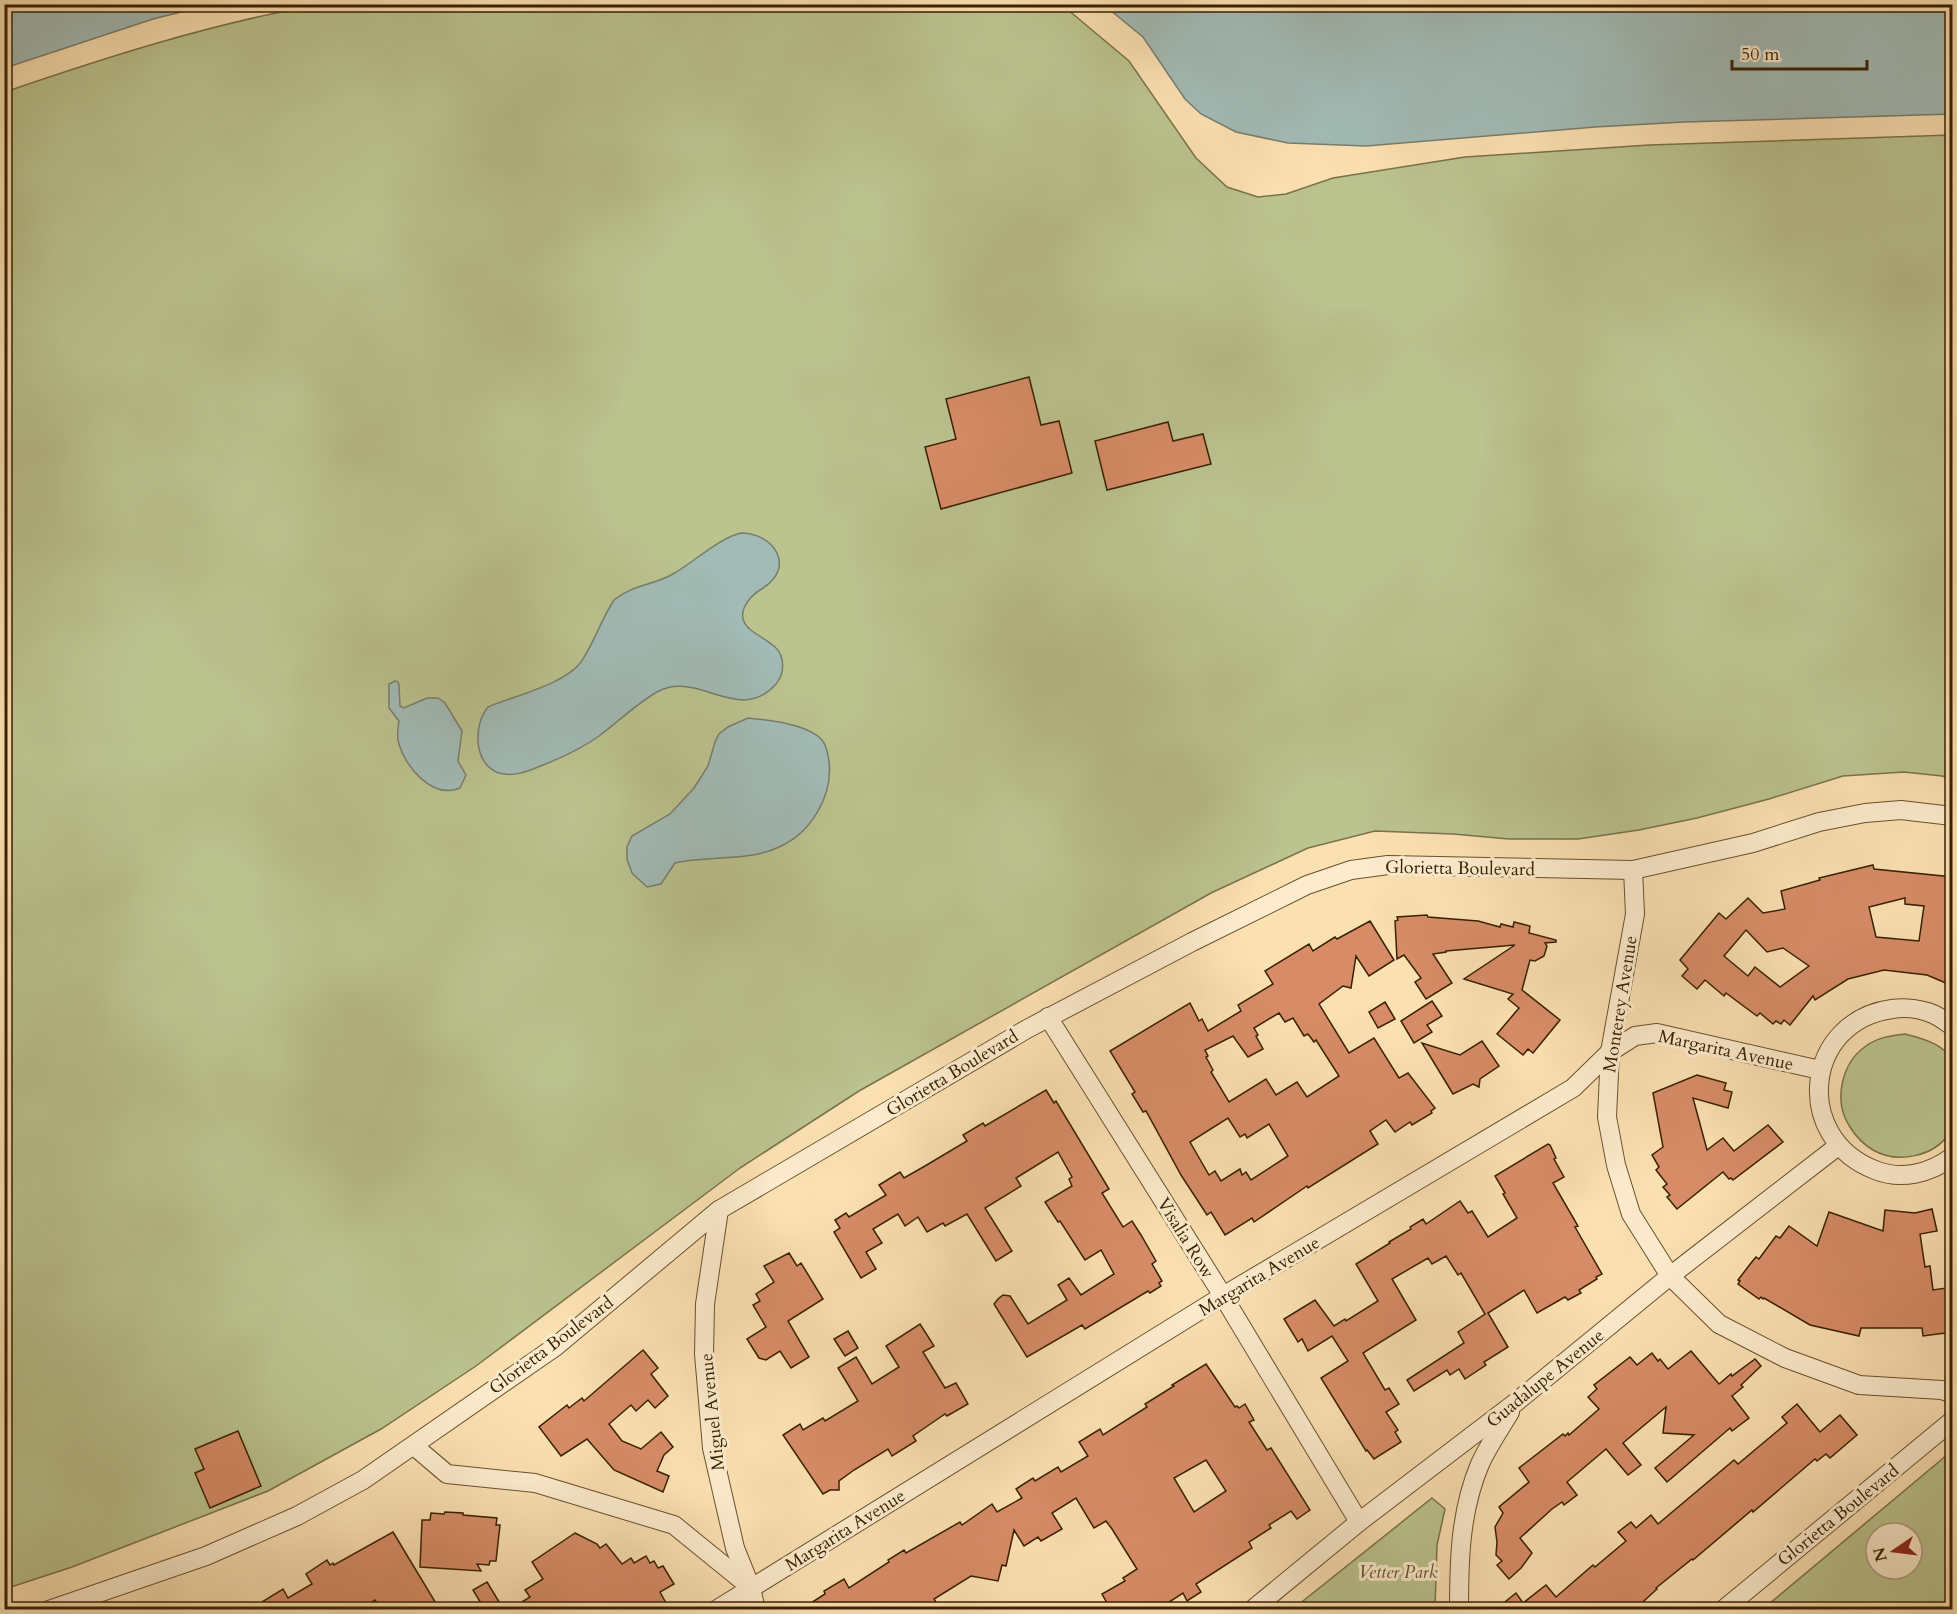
<svg xmlns="http://www.w3.org/2000/svg" width="1957" height="1614" font-family="Cardo,serif">
	<rect width="100%" height="100%" fill="#fbe0b2"/>
	<filter id="stains"><feTurbulence type="fractalNoise" baseFrequency=".00333" numOctaves="4"/><feColorMatrix values="0 0 0 0 .2 0 0 0 0 .09 0 0 0 0 .02 0 0 0 .5 -.17"/></filter>
	<radialGradient id="worn" r=".72"><stop offset=".6" stop-color="#630" stop-opacity="0"/><stop offset="1" stop-color="#630" stop-opacity=".3"/></radialGradient>
	<g fill="#bbc38f" stroke="#7a7248" stroke-width="1.5" fill-rule="evenodd">
		<path d="M1061,4L1129,61L1196,158L1227,187L1258,197L1286,194L1333,178L1465,157L1649,145L1952,135V779L1942,776L1904,772L1843,776L1769,799L1697,818L1639,830L1578,839H1509L1453,834L1375,831L1308,848L1211,893L859,1091L740,1168L476,1366L381,1429L268,1491L72,1567L5,1589V92C107,57 210,24 317,5Z"/>
		<path d="M1905,1034C1921,1038 1949,1045 1952,1064C1954,1076 1952,1089 1952,1101C1952,1110 1955,1125 1950,1132C1935,1157 1897,1164 1873,1150C1863,1144 1856,1137 1850,1127C1833,1102 1841,1063 1866,1046C1878,1037 1891,1036 1905,1034Z"/>
		<path d="M1952,1450V1609H1763L1941,1460ZM1876,1533H1912V1569H1876Z"/>
		<path d="M1432,1498L1445,1509L1437,1545L1435,1609H1293Z"/>
	</g>
	<g fill="#a2bbb6" stroke="#787d6d" stroke-width="1.5">
		<path d="M4,5L5,4L209,5L153,19L5,68Z"/>
		<path d="M1104,5H1952V114L1684,122L1595,127L1366,146L1288,143L1236,132L1201,114L1185,99L1143,37Z"/>
		<path d="M741,533C774,533 796,567 763,588C748,597 732,616 752,631C759,636 768,641 775,647C785,656 785,674 776,684C739,726 698,669 657,692C636,704 618,722 599,736C581,749 559,759 538,767C526,772 512,777 499,773C473,764 473,725 488,707C513,696 564,685 581,662C594,643 601,620 614,600C632,585 654,585 673,574C694,562 719,538 741,533Z"/>
		<path d="M395,681L398,682L399,685L400,706L404,708L427,698H438L445,703L462,731L458,761L466,775L460,788C432,800 403,765 398,740C397,734 398,727 399,721L389,708V684Z"/>
		<path d="M748,718C768,720 808,724 822,740C827,746 828,754 829,761C833,796 811,833 779,847C748,862 709,855 675,863L661,884L647,887L632,873L627,859V847L632,836L670,814L694,788L708,766L715,742L719,734L728,727Z"/>
	</g>
	<g fill="#d78c67" stroke="#382100" stroke-width="1.5" fill-rule="evenodd">
		<path d="M1029,377L1041,425L1059,421L1072,473L941,509L925,447L956,439L946,399Z"/>
		<path d="M1168,422L1173,441L1203,434L1211,464L1107,490L1095,441Z"/>
		<path d="M1873,865L1874,869L1953,877V986L1927,975L1884,970L1848,979L1815,1000L1813,996L1790,1025L1784,1020L1781,1024L1776,1021L1773,1024L1760,1013L1757,1016L1726,993L1724,996L1705,980L1697,989L1682,976L1688,969L1680,960L1719,913L1726,919L1748,898L1763,913L1785,909L1781,891L1820,880L1819,878ZM1905,898V904L1924,906L1919,941L1876,937L1869,907ZM1746,930L1767,952L1783,948L1809,966L1780,987L1755,967L1748,976L1724,956Z"/>
		<path d="M1427,915L1428,917L1478,921L1500,927L1501,924L1513,927L1514,922L1530,926L1529,933L1556,940V942L1545,943L1547,946L1544,956L1535,961L1530,960L1522,990L1560,1020L1533,1053L1528,1049L1523,1055L1497,1034L1519,1008L1508,999L1513,994L1464,979L1515,945L1446,951V952L1433,954L1452,983L1426,999L1415,982L1421,978L1404,955L1397,959L1395,921L1398,920L1397,917Z"/>
		<path d="M1370,921L1394,960L1369,976L1356,956L1351,988L1343,986L1319,1004L1349,1053L1374,1038L1399,1078L1408,1073L1435,1108L1431,1111L1432,1113L1412,1125L1410,1122L1395,1132L1386,1120L1370,1131L1378,1144L1308,1188L1307,1186L1254,1222L1252,1218L1225,1235L1211,1212L1207,1215L1181,1175L1146,1111L1143,1112L1132,1094L1135,1092L1110,1051L1190,1003L1199,1021L1202,1019L1208,1031L1241,1011L1238,1005L1273,984L1265,971L1309,944L1313,951L1335,937L1337,939ZM1279,1013L1285,1022L1293,1018L1304,1036L1308,1034L1314,1042L1316,1040L1339,1076L1307,1097L1297,1082L1276,1095L1266,1079L1229,1102L1211,1072L1213,1070L1206,1057L1208,1056L1205,1050L1233,1036L1248,1057L1263,1049L1256,1036L1258,1035L1254,1028ZM1228,1118L1240,1137L1245,1134L1247,1138L1269,1124L1288,1156L1251,1180L1246,1172L1242,1175L1240,1169L1221,1181L1215,1171L1209,1175L1190,1142Z"/>
		<path d="M1432,1001L1442,1016L1427,1025L1432,1032L1414,1043L1401,1021Z"/>
		<path d="M1385,1002L1395,1019L1378,1028L1369,1012Z"/>
		<path d="M1482,1041L1499,1066L1480,1079L1479,1087L1473,1084L1453,1094L1422,1043L1460,1055Z"/>
		<path d="M1697,1075L1726,1083L1724,1090L1732,1092L1728,1108L1693,1098L1707,1150L1723,1138L1734,1151L1768,1125L1783,1142L1733,1180L1731,1178L1729,1179L1723,1172L1677,1209L1667,1197L1670,1195L1663,1187L1667,1184L1656,1170L1659,1167L1652,1155L1663,1147L1653,1093Z"/>
		<path d="M1046,1090L1054,1103L1056,1101L1109,1189L1102,1193L1123,1227L1132,1221L1141,1235L1156,1261L1152,1264L1162,1281L1159,1283L1161,1286L1150,1293L1148,1291L1085,1329L1082,1325L1027,1357L994,1304L998,1299L1003,1295L1010,1296L1028,1324L1067,1300L1058,1285L1069,1278L1081,1295L1114,1274L1101,1250L1085,1260L1060,1221L1058,1222L1045,1202L1072,1186L1069,1179L1072,1177L1058,1152L1016,1178L1021,1186L985,1208L1012,1251L996,1261L967,1214L945,1226L943,1223L927,1232L918,1217L905,1226L898,1214L873,1229L882,1243L866,1252L876,1269L861,1278L834,1232L840,1228L835,1220L846,1213L849,1217L886,1195L879,1185L900,1172L904,1178L925,1166L967,1141L963,1135L983,1123L985,1126Z"/>
		<path d="M1548,1144L1550,1145L1556,1158L1554,1159L1564,1177L1553,1183L1578,1226L1575,1227L1602,1274L1596,1277L1597,1279L1579,1290L1581,1293L1568,1300L1565,1297L1537,1313L1524,1290L1488,1313L1508,1347L1484,1362L1486,1365L1465,1379L1459,1369L1450,1375L1447,1370L1414,1391L1407,1380L1464,1343L1458,1332L1485,1314L1461,1273L1458,1275L1446,1256L1432,1264L1428,1258L1392,1279L1416,1320L1363,1353L1385,1390L1389,1388L1399,1404L1386,1412L1398,1430L1395,1432L1401,1442L1374,1459L1367,1450L1366,1451L1321,1378L1348,1361L1332,1336L1308,1351L1302,1339L1298,1342L1284,1319L1315,1300L1334,1326L1345,1319L1346,1321L1378,1301L1356,1264L1390,1243L1389,1242L1411,1229L1410,1227L1423,1219L1426,1224L1460,1201L1468,1213L1472,1211L1488,1237L1517,1218L1503,1194L1505,1193L1495,1176Z"/>
		<path d="M1932,1209L1937,1231L1920,1234L1925,1267L1930,1266L1933,1290L1953,1287V1332L1923,1336L1922,1328H1861L1859,1336L1810,1325L1764,1298L1763,1299L1761,1297L1759,1299L1738,1284L1740,1281L1738,1280L1751,1263L1756,1257L1759,1259L1776,1236L1780,1238L1789,1226L1817,1246L1829,1212L1883,1231L1885,1210L1915,1213Z"/>
		<path d="M789,1253L797,1266L801,1263L823,1299L788,1321L809,1357L791,1368L780,1351L766,1360L759,1358L747,1339L766,1327L753,1305L760,1301L756,1294L774,1282L764,1266Z"/>
		<path d="M920,1324L934,1346L923,1352L945,1388L956,1383L968,1404L947,1416L945,1414L926,1427L913,1436L916,1441L892,1456L888,1449L854,1470L839,1481V1490H830L823,1494L783,1435L800,1424L803,1430L823,1418L825,1421L858,1401L838,1368L856,1357L872,1384L899,1367L886,1346Z"/>
		<path d="M848,1331L858,1348L845,1356L834,1339Z"/>
		<path d="M643,1350L658,1368L651,1374L668,1396L655,1408L648,1400L636,1411L631,1405L609,1424L622,1441L641,1449L661,1432L673,1447L664,1455L657,1471L669,1476L663,1492L614,1470L587,1439L561,1456L539,1427L567,1405L569,1408L582,1398L584,1401Z"/>
		<path d="M1691,1351L1719,1384L1731,1374L1732,1376L1755,1359L1761,1366L1741,1385L1743,1387L1732,1396L1749,1418L1732,1431L1730,1428L1667,1482L1655,1468L1694,1435L1663,1433L1666,1407L1623,1443L1641,1465L1628,1475L1606,1449L1567,1482L1577,1495L1564,1505L1562,1502L1552,1509L1520,1538L1532,1553L1521,1568L1509,1579L1497,1565L1502,1561L1496,1555L1497,1542L1495,1527L1503,1513L1499,1507L1529,1482L1519,1468L1563,1434L1565,1436L1568,1433L1569,1435L1599,1409L1588,1397L1597,1389L1594,1385L1630,1357L1637,1365L1652,1353L1658,1361L1660,1359L1668,1369Z"/>
		<path d="M1206,1364L1235,1407L1237,1406L1239,1408L1245,1404L1254,1420L1249,1422L1267,1450L1271,1448L1310,1510L1297,1519L1291,1511L1269,1525L1271,1528L1249,1542L1252,1548L1196,1584L1201,1592L1187,1601L1183,1593L1157,1610H1111L1102,1594L1125,1581L1123,1578L1137,1569L1112,1529L1106,1521L1094,1528L1076,1498L1052,1513L1062,1529L1041,1541L1038,1537L1024,1546L1014,1530L1006,1566L1002,1565L998,1581L971,1576L934,1599L941,1610H800L825,1594L824,1591L844,1579L849,1588L889,1562L888,1560L904,1550L906,1553L960,1522L962,1525L992,1504L997,1512L1022,1498L1016,1489L1033,1478L1035,1481L1058,1467L1061,1472L1088,1456L1079,1442L1100,1429L1103,1435L1147,1407L1145,1404L1174,1386L1172,1385ZM1206,1460L1226,1491L1194,1512L1174,1478Z"/>
		<path d="M1797,1404L1820,1432L1840,1415L1857,1435L1830,1458L1826,1454L1817,1461L1815,1459L1753,1512L1752,1510L1693,1560L1692,1559L1656,1588L1657,1589L1634,1610H1495L1516,1593L1523,1603L1546,1585L1556,1597L1593,1565L1595,1567L1626,1541L1618,1532L1631,1522L1636,1528L1651,1515L1658,1524L1734,1460L1738,1464L1787,1423L1782,1417Z"/>
		<path d="M238,1431L261,1486L210,1508L195,1473L204,1469L195,1449Z"/>
		<path d="M445,1512L463,1513V1515L497,1518L496,1525H500L496,1561H490L489,1565L477,1564L481,1571L420,1567L422,1520H430L431,1513L444,1514Z"/>
		<path d="M393,1532L440,1610H381L375,1600L365,1606L364,1603L353,1610H249L283,1589L288,1598L312,1584L306,1574L327,1560L330,1565L333,1563L334,1565Z"/>
		<path d="M575,1533L597,1544L600,1548L606,1544L622,1564L631,1558L634,1563L646,1556L650,1563L654,1561L658,1568L663,1566L674,1584L660,1592L666,1603L656,1610H509L530,1597L525,1590L543,1579L532,1562Z"/>
		<path d="M487,1582L504,1610H485L473,1590Z"/>
	</g>
	<g fill="none" stroke-linecap="round" stroke-linejoin="round">
		<defs>
			<g id="minor">
				<path d="M1633,870L1635,914L1610,1052L1607,1117L1616,1165L1631,1214L1670,1276L1719,1324L1785,1358L1859,1385L1942,1390L1952,1394"/>
				<path d="M1048,1017L1223,1296L1359,1522"/>
				<path d="M1952,1026C1946,1022 1940,1017 1933,1014C1921,1009 1905,1007 1892,1009C1804,1021 1792,1138 1875,1170C1902,1181 1930,1173 1952,1157"/>
				<path d="M719,1210L705,1304L704,1354L712,1448L735,1548L751,1588L756,1610"/>
				<path d="M414,1446L447,1474L535,1483L674,1525L749,1586"/>
				<path d="M49,1610L206,1556L297,1516L363,1480L555,1347L719,1210L1027,1029L1192,942L1307,885L1351,870L1388,865L1633,870L1753,843L1819,822L1865,813L1901,810L1952,816"/>
				<path d="M716,1610L1223,1296L1573,1088L1610,1052L1635,1036L1657,1033L1820,1070"/>
				<path d="M1252,1610L1359,1522L1515,1403L1670,1276L1838,1146"/>
				<path d="M1459,1610C1459,1560 1460,1511 1480,1464C1488,1446 1500,1429 1510,1412"/>
				<path d="M1723,1610L1952,1421"/>
			</g>
		</defs>
		<use href="#minor" stroke="#69512c" stroke-width="20"/>
		<use href="#minor" stroke="#fcebcd" stroke-width="18"/>
	</g>
	<g text-anchor="middle" stroke-width="6" stroke-linejoin="round" paint-order="stroke">
		<g font-size="18" fill="#382100" stroke="#fcebcd">
			<text transform="translate(1460 868) rotate(1)" y="6">Glorietta Boulevard</text>
			<text transform="translate(1620 1004) rotate(-81)" y="6">Monterey Avenue</text>
			<text transform="translate(1726 1050) rotate(12)" y="6">Margarita Avenue</text>
			<text transform="translate(952 1073) rotate(-31)" y="6">Glorietta Boulevard</text>
			<text transform="translate(1186 1238) rotate(58)" y="6">Visalia Row</text>
			<text transform="translate(1259 1276) rotate(-31)" y="6">Margarita Avenue</text>
			<text transform="translate(551 1345) rotate(-37)" y="6">Glorietta Boulevard</text>
			<text transform="translate(1545 1378) rotate(-39)" y="6">Guadalupe Avenue</text>
			<text transform="translate(712 1412) rotate(-96)" y="6">Miguel Avenue</text>
			<text transform="translate(1838 1515) rotate(-39)" y="6">Glorietta Boulevard</text>
			<text transform="translate(845 1530) rotate(-32)" y="6">Margarita Avenue</text>
		</g>
		<g font-size="18" font-style="italic" fill="#5f522b" stroke="#fcebcd">
			<text x="1398" y="1578">Vetter Park</text>
		</g>
	</g>
	<rect width="1957" height="1614" fill="none" stroke="#fbe0b2" stroke-width="24"/>
	<rect x="6" y="6" width="1945" height="1602" fill="none" stroke="#382100" stroke-width="3"/>
	<rect x="12" y="12" width="1933" height="1590" fill="none" stroke="#382100" stroke-width="1.5"/>
	<g transform="translate(1894 1551) rotate(256)"><circle r="28" fill="#fcebcd" stroke="#ae9a7b" stroke-width="1.5"/>
	<path d="M0-4.5L10 22L0 15L-10 22Z" fill="#8f2418"/>
	<text y="-9" font-size="16" font-weight="bold" text-anchor="middle" fill="#382100">N</text>
	</g>
	<path d="M1732 60v9h135v-9" fill="none" stroke="#382100" stroke-width="3"/>
	<text x="1741" y="60" font-size="18" fill="#382100" stroke="#fcebcd" stroke-width="4.5" paint-order="stroke">50 m</text>
	<rect width="100%" height="100%" filter="url(#stains)"/>
	<rect width="100%" height="100%" fill="url(#worn)"/>
</svg>
